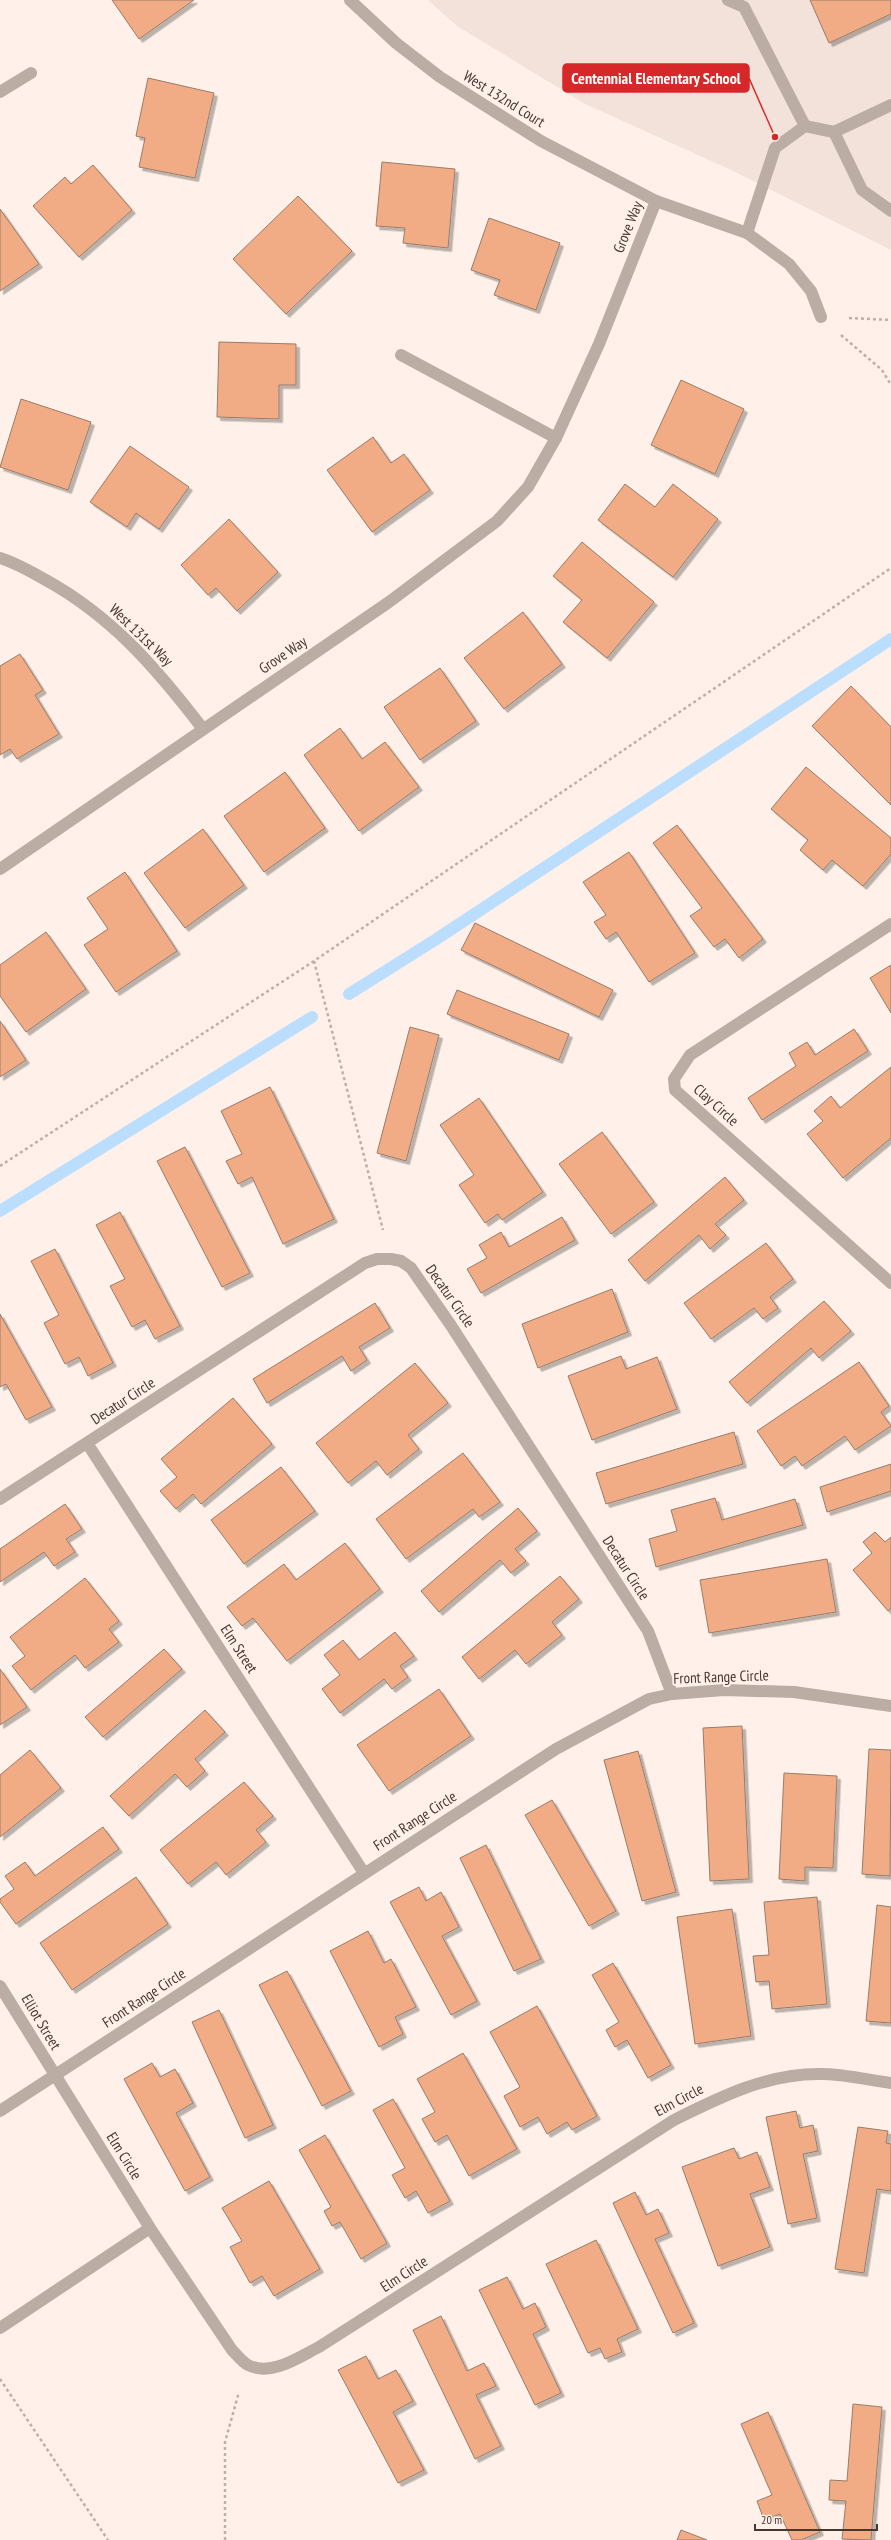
<svg xmlns="http://www.w3.org/2000/svg" width="891" height="2540" viewBox="0 0 891 2540" font-family="'PT Sans Narrow',sans-serif">
<defs>
<filter id="shadow"><feDropShadow dx="3.5" dy="3.5" stdDeviation="0" flood-color="#0004"/></filter>
</defs>
<rect width="100%" height="100%" fill="#fff1e9"/>
<!-- built -->
<path fill="#f3e2d9" d="M428,0H891V250L731,170L585,104L457,26Z"/>
<g fill="none" stroke-linecap="round" stroke-linejoin="round">
<!-- stream -->
<g stroke="#bbdefe" stroke-width="12">
<path d="M349,994L435,940L891,639"/>
<path d="M0,1211L312,1017"/>
</g>
</g>
<!-- building -->
<g fill="#f1ac85" stroke="#997b6a" filter="url(#shadow)">
<path d="M112,0H194L139,39Z"/>
<path d="M810,0H891V14L829,43Z"/>
<path d="M148,78L214,93L195,178L139,167L145,138L136,136Z"/>
<path d="M382,162L455,169L448,248L403,243L405,228L376,226Z"/>
<path d="M93,165L132,210L79,257L33,206L65,177L71,184Z"/>
<path d="M298,196L352,251L286,314L233,259Z"/>
<path d="M0,209L39,264L0,291Z"/>
<path d="M489,218L560,243L536,310L494,295L500,280L471,270Z"/>
<path d="M219,342L296,344V385H279V419L217,417Z"/>
<path d="M681,380L744,409L715,474L651,445Z"/>
<path d="M21,399L91,422L68,490L0,467Z"/>
<path d="M373,437L391,463L404,454L430,490L372,532L327,470Z"/>
<path d="M130,446L189,487L159,529L136,513L127,527L90,502Z"/>
<path d="M625,484L655,507L673,484L718,519L673,577L598,520Z"/>
<path d="M229,519L278,572L237,611L216,588L208,595L181,565Z"/>
<path d="M582,542L654,602L607,658L563,622L582,600L553,576Z"/>
<path d="M523,612L562,664L504,709L464,658Z"/>
<path d="M20,654L43,690L35,695L59,734L17,759L10,749L0,755V666Z"/>
<path d="M440,668L476,721L420,760L384,707Z"/>
<path d="M851,686L891,727V805L812,726Z"/>
<path d="M340,728L362,759L385,742L419,787L359,831L304,755Z"/>
<path d="M806,767L891,838V854L863,886L832,860L823,870L800,850L808,840L771,809Z"/>
<path d="M285,772L325,828L264,872L224,816Z"/>
<path d="M677,825L763,939L739,958L725,939L714,947L690,916L702,908L653,843Z"/>
<path d="M203,829L244,885L185,928L144,873Z"/>
<path d="M629,852L695,953L649,982L616,932L606,939L594,922L606,915L583,882Z"/>
<path d="M125,872L177,951L116,992L84,945L108,929L87,898Z"/>
<path d="M475,923L613,990L599,1017L461,950Z"/>
<path d="M46,932L86,989L26,1032L0,996V965Z"/>
<path d="M891,965V1013L870,978Z"/>
<path d="M457,990L569,1034L559,1060L447,1014Z"/>
<path d="M0,1021L26,1060L0,1077Z"/>
<path d="M410,1027L439,1035L406,1161L377,1153Z"/>
<path d="M854,1029L868,1051L762,1120L748,1098L796,1066L789,1053L807,1042L815,1055Z"/>
<path d="M891,1067V1138L843,1178L807,1134L823,1121L814,1111L831,1096L840,1108Z"/>
<path d="M270,1087L334,1219L283,1244L252,1177L238,1184L226,1161L242,1154L221,1111Z"/>
<path d="M479,1098L543,1192L502,1220L498,1214L485,1223L459,1185L474,1175L440,1125Z"/>
<path d="M602,1132L654,1202L611,1234L559,1164Z"/>
<path d="M185,1147L250,1273L222,1287L157,1161Z"/>
<path d="M725,1177L744,1200L715,1224L726,1235L710,1249L699,1235L645,1281L628,1260Z"/>
<path d="M120,1212L180,1326L155,1339L145,1320L132,1327L110,1286L125,1279L96,1225Z"/>
<path d="M562,1217L575,1240L481,1293L467,1269L487,1258L479,1245L501,1232L509,1247Z"/>
<path d="M766,1243L793,1279L770,1297L778,1308L763,1319L754,1308L711,1339L684,1303Z"/>
<path d="M55,1249L113,1363L88,1376L79,1357L65,1364L44,1323L59,1315L31,1261Z"/>
<path d="M612,1289L628,1332L538,1368L522,1324Z"/>
<path d="M824,1301L851,1331L819,1358L811,1348L747,1403L729,1382Z"/>
<path d="M375,1303L390,1328L359,1347L367,1360L351,1371L342,1356L267,1403L253,1379Z"/>
<path d="M0,1314L52,1407L26,1420L6,1384L0,1387Z"/>
<path d="M621,1356L626,1369L657,1357L677,1409L592,1440L568,1376Z"/>
<path d="M859,1362L889,1406L881,1412L891,1426L855,1450L845,1436L802,1466L795,1456L781,1466L757,1431Z"/>
<path d="M415,1363L448,1403L408,1435L419,1449L387,1475L376,1461L348,1483L316,1443Z"/>
<path d="M233,1398L272,1444L201,1504L193,1494L176,1509L160,1491L177,1477L161,1459Z"/>
<path d="M734,1432L743,1464L606,1504L596,1473Z"/>
<path d="M463,1453L500,1502L479,1517L473,1509L406,1559L376,1519Z"/>
<path d="M891,1464V1491L827,1512L820,1487Z"/>
<path d="M281,1467L315,1511L244,1564L211,1520Z"/>
<path d="M715,1498L722,1520L795,1499L803,1525L656,1567L649,1539L677,1531L671,1510Z"/>
<path d="M65,1504L82,1529L66,1539L75,1552L54,1566L44,1552L0,1582V1549Z"/>
<path d="M518,1508L537,1531L515,1549L526,1561L511,1573L500,1560L439,1612L421,1591Z"/>
<path d="M875,1532L885,1542L891,1537V1608L888,1611L853,1570L872,1553L863,1542Z"/>
<path d="M345,1543L380,1589L287,1661L253,1618L242,1626L227,1607L284,1564L296,1580Z"/>
<path d="M827,1559L836,1612L709,1633L700,1580Z"/>
<path d="M560,1576L579,1599L552,1622L562,1635L526,1664L515,1650L479,1679L462,1657Z"/>
<path d="M85,1578L119,1621L109,1629L119,1642L85,1668L75,1655L31,1690L12,1666L25,1656L10,1637Z"/>
<path d="M395,1632L414,1656L400,1666L408,1677L392,1689L384,1679L340,1713L322,1689L340,1675L324,1655L343,1640L359,1660Z"/>
<path d="M164,1649L182,1669L103,1737L85,1717Z"/>
<path d="M0,1669L27,1707L0,1725Z"/>
<path d="M439,1689L471,1736L389,1791L357,1745Z"/>
<path d="M205,1710L225,1732L195,1759L205,1771L187,1787L175,1774L129,1816L110,1796Z"/>
<path d="M742,1726L749,1879L710,1881L703,1728Z"/>
<path d="M869,1749L891,1750L890,1876L862,1874Z"/>
<path d="M30,1750L61,1788L0,1837V1775Z"/>
<path d="M638,1751L676,1892L642,1901L604,1760Z"/>
<path d="M784,1773L837,1776L833,1868L805,1867V1881L779,1879Z"/>
<path d="M244,1782L273,1816L256,1830L266,1842L226,1875L216,1862L188,1884L160,1850Z"/>
<path d="M552,1800L616,1911L589,1926L525,1815Z"/>
<path d="M103,1827L119,1849L16,1924L0,1902V1899L14,1889L5,1876L25,1862L35,1876Z"/>
<path d="M486,1845L541,1959L514,1971L460,1858Z"/>
<path d="M136,1877L168,1924L72,1990L40,1943Z"/>
<path d="M419,1887L426,1901L441,1892L459,1927L442,1936L477,2001L451,2015L390,1902Z"/>
<path d="M817,1897L827,2004L772,2009L769,1981L756,1982L753,1956L769,1955L764,1902Z"/>
<path d="M877,1905L891,1907V2023L866,2021Z"/>
<path d="M732,1909L751,2036L695,2044L677,1917Z"/>
<path d="M368,1931L384,1963L391,1959L416,2007L395,2017L403,2034L379,2047L330,1951Z"/>
<path d="M613,1963L671,2065L648,2078L627,2040L615,2047L606,2030L619,2022L592,1975Z"/>
<path d="M287,1971L351,2091L322,2106L259,1985Z"/>
<path d="M537,2006L597,2116L572,2130L567,2122L547,2134L538,2117L520,2127L504,2096L520,2087L490,2032Z"/>
<path d="M219,2010L273,2125L245,2138L192,2022Z"/>
<path d="M463,2053L517,2149L469,2176L447,2135L435,2142L422,2119L435,2112L417,2079Z"/>
<path d="M152,2063L160,2077L175,2069L193,2103L176,2113L210,2177L185,2191L124,2079Z"/>
<path d="M393,2099L450,2201L428,2213L416,2191L405,2198L392,2175L405,2168L373,2110Z"/>
<path d="M796,2111L800,2128L813,2125L818,2151L803,2154L817,2218L788,2224L766,2117Z"/>
<path d="M858,2127L888,2131L886,2143L891,2144V2191L877,2189L864,2273L835,2269Z"/>
<path d="M325,2135L387,2243L361,2259L340,2222L332,2226L324,2211L331,2207L299,2150Z"/>
<path d="M734,2148L739,2159L757,2152L770,2187L750,2194L770,2247L718,2266L682,2167Z"/>
<path d="M269,2181L320,2269L274,2296L262,2276L250,2283L230,2247L242,2241L222,2208Z"/>
<path d="M635,2192L646,2215L658,2209L669,2233L655,2239L694,2323L673,2333L613,2203Z"/>
<path d="M596,2240L638,2329L617,2339L622,2352L605,2359L600,2348L588,2353L546,2264Z"/>
<path d="M507,2277L523,2309L535,2303L546,2327L533,2334L561,2393L535,2405L479,2290Z"/>
<path d="M441,2316L467,2371L484,2363L496,2386L476,2395L501,2446L475,2459L413,2330Z"/>
<path d="M366,2356L378,2379L396,2370L413,2401L393,2412L424,2470L398,2483L338,2370Z"/>
<path d="M853,2404L882,2407L871,2540L842,2539L846,2501L829,2500L830,2480L847,2481Z"/>
<path d="M768,2412L820,2532L801,2540H792L780,2514L764,2520L757,2501L772,2495L741,2424Z"/>
<path d="M681,2530L707,2540H677Z"/>
</g>
<g fill="none" stroke-linecap="round" stroke-linejoin="round">
<!-- path -->
<g stroke="#beb0a8" stroke-width="2.5" stroke-dasharray="3 3" stroke-linecap="butt">
<path d="M849,318L891,320"/>
<path d="M841,335L882,370L891,385"/>
<path d="M314,961L383,1230"/>
<path d="M0,1166L314,961L891,568"/>
<path d="M0,2379L108,2540"/>
<path d="M225,2540V2442L239,2392"/>
</g>
<!-- minor -->
<g stroke="#bbada4" stroke-width="12">
<path d="M350,0L396,43L440,77L541,141L656,201L747,233L789,264L811,291L821,317"/>
<path d="M728,0L744,7L805,126L775,148L747,233"/>
<path d="M0,92L31,73"/>
<path d="M805,126L834,132L891,105"/>
<path d="M834,132L862,190L891,211"/>
<path d="M401,355L556,438"/>
<path d="M0,558C16,563 30,571 44,579C112,616 157,669 203,729"/>
<path d="M0,869L389,602L497,521L528,487L556,438L599,344L656,201"/>
<path d="M891,924L690,1055L674,1079L675,1090L891,1283"/>
<path d="M87,1443L364,1873"/>
<path d="M0,1499L365,1263L377,1259H391L401,1261L411,1268L450,1324L648,1631L672,1694"/>
<path d="M0,1986L150,2228L232,2350C237,2355 242,2362 248,2365C271,2377 299,2357 319,2347L674,2120C720,2097 768,2073 821,2074C844,2074 868,2080 891,2083"/>
<path d="M0,2111L556,1749L649,1699L672,1694L724,1690L794,1692L891,1706"/>
<path d="M0,2328L150,2228"/>
</g>
</g>
<g text-anchor="middle" stroke-width="4" stroke-linejoin="round" paint-order="stroke">
<!-- street labels -->
<g font-size="15" fill="#453830" stroke="#fff1e9">
<text transform="translate(504 99) rotate(32)" y="5">West 132nd Court</text>
<text transform="translate(628 227) rotate(-68)" y="5">Grove Way</text>
<text transform="translate(141 635) rotate(44)" y="5">West 131st Way</text>
<text transform="translate(283 655) rotate(-34)" y="5">Grove Way</text>
<text transform="translate(716 1105) rotate(42)" y="5">Clay Circle</text>
<text transform="translate(450 1296) rotate(55)" y="5">Decatur Circle</text>
<text transform="translate(123 1401) rotate(-33)" y="5">Decatur Circle</text>
<text transform="translate(626 1568) rotate(57)" y="5">Decatur Circle</text>
<text transform="translate(239 1649) rotate(57)" y="5">Elm Street</text>
<text transform="translate(721 1677) rotate(-2)" y="5">Front Range Circle</text>
<text transform="translate(415 1821) rotate(-33)" y="5">Front Range Circle</text>
<text transform="translate(144 1998) rotate(-33)" y="5">Front Range Circle</text>
<text transform="translate(41 2022) rotate(59)" y="5">Elliot Street</text>
<text transform="translate(679 2100) rotate(-28)" y="5">Elm Circle</text>
<text transform="translate(124 2156) rotate(58)" y="5">Elm Circle</text>
<text transform="translate(404 2274) rotate(-33)" y="5">Elm Circle</text>
</g>
</g>
<!-- callouts -->
<path fill="none" stroke="#d62828" stroke-width="1.5" d="M775 137L749 78"/>
<circle fill="#d62828" stroke="#fff1e9" stroke-width="1.5" cx="775" cy="137" r="4"/>
<rect fill="#d62828" stroke="#d62828" stroke-width="1.5" x="563" y="64" width="186" height="28" rx="4"/>
<g font-size="16" text-anchor="middle" font-weight="bold" fill="#fff">
<text x="656" y="84">Centennial Elementary School</text>
</g>
<!-- scale -->
<path d="M755 2524v6h122v-6" fill="none" stroke="#453830" stroke-width="2"/>
<text x="761" y="2524" font-size="12" fill="#453830" stroke="#fff1e9" stroke-width="3" paint-order="stroke">20 m</text>
</svg>
